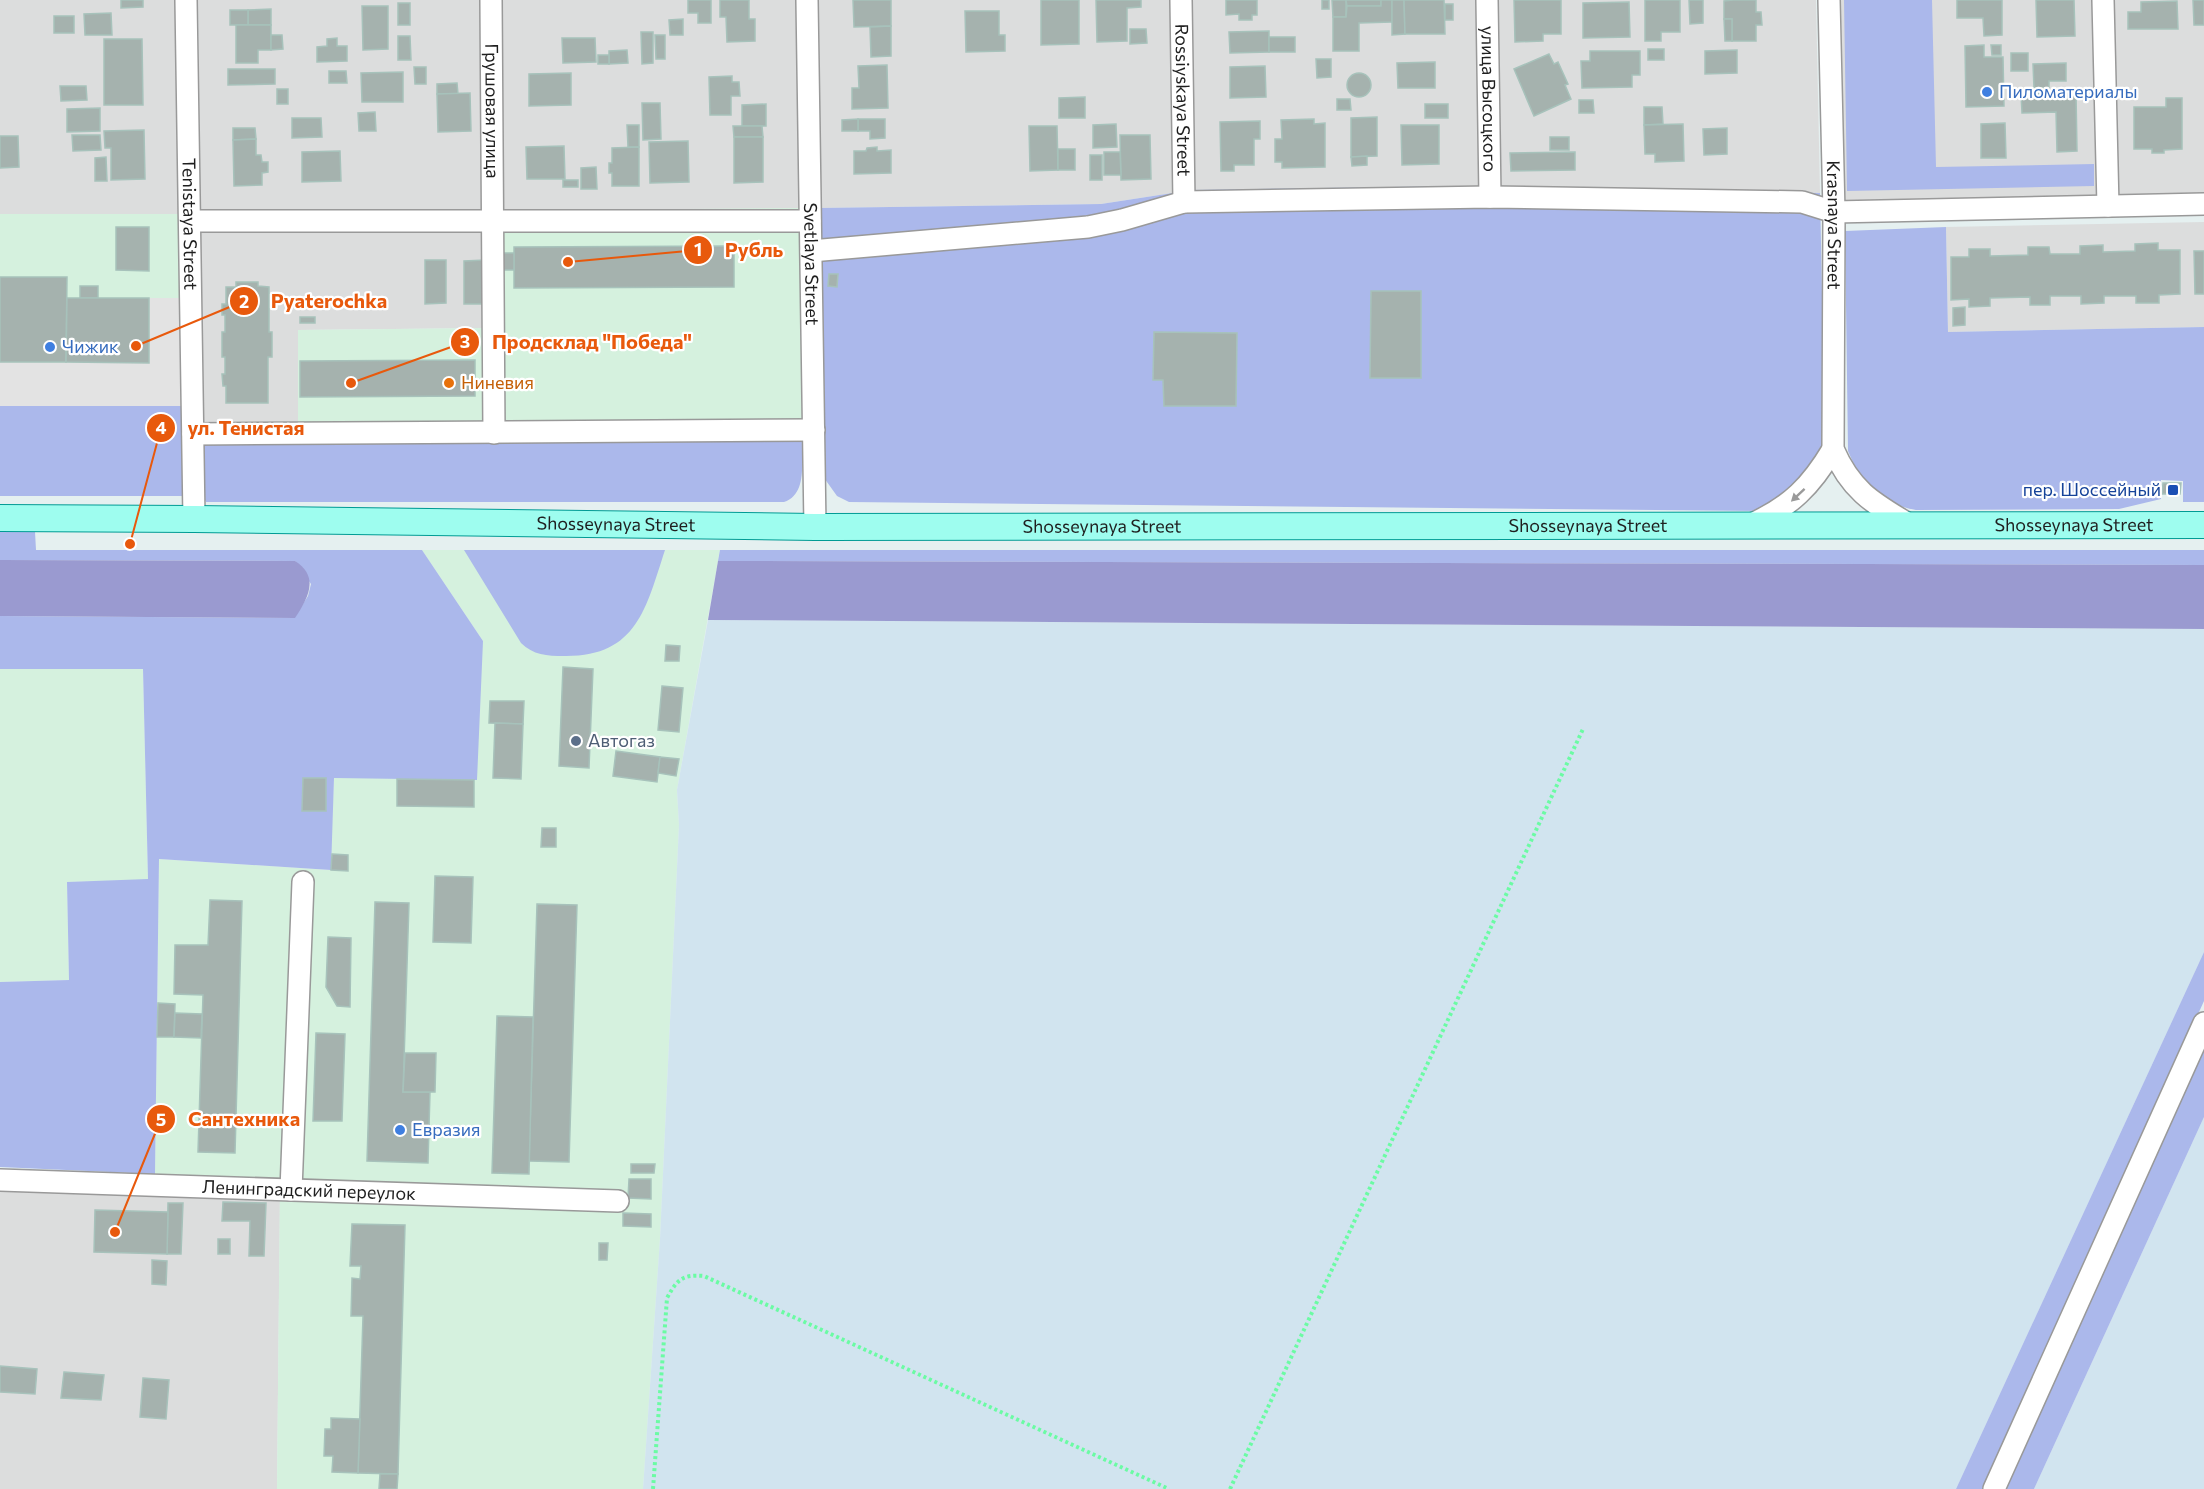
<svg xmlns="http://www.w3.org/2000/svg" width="2204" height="1489" viewBox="0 0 2204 1489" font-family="Commissioner,sans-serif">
<rect width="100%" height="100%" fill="#e5f0f0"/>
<!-- residential -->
<g fill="#dcdddd">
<path d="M0,0H176L181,214H0Z"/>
<path d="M198,0H1816L1820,193L1462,186L1192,190L1101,204L818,208L488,328L298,330V444H202Z"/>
<path d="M1837,0H2204V194L1840,201Z"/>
<path d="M2204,222V327L1948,332L1946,227Z"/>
<path d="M0,1188L280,1200L277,1489H0Z"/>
</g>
<!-- commercial -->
<g fill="#d5f1de">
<path d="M801,208L802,440L298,444V330L488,328L487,211Z"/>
<path d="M0,214H181L183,406H0Z"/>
<path d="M422,550H720L677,790L679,825L660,1239L643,1489H277L280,1180L155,1174L159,859L330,870L334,778L483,641Z"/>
<path d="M0,669H143L148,880L67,882L69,980L0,982Z"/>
</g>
<!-- farmland -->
<g fill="#d1e4ef">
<path d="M708,620L2204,629V952L1956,1489H643L660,1239L679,825L677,790Z"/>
<path d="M2204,1117V1489H2034Z"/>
</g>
<!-- grass -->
<g fill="#abb8eb">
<path d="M1844,0H1932L1936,167L2094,164V186L1847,191Z"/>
<path d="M1462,186L1820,193L1825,444L1797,484L1761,511L849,502L837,496L822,475L818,208L1101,204L1192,190Z"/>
<path d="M1946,227L1948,332L2204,327V502H2183V481L2161,480V499L2119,509L1916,510C1881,504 1861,483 1848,451L1845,231Z"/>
<path d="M0,406H183L185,496H0Z"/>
<path d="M802,440C801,460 808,494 784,502H206L203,497L202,444Z"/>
<path d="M0,532H35L36,550H422L483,641L477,780L334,778L331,870L159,859L155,1174L0,1167V982L69,980L67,882L148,879L143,669H0V616L294,618L308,596L311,584L295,561L0,560Z"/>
<path d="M464,550H665C646,608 637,657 564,656C547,656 533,655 521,643Z"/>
<path d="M720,550H2204V565L718,561Z"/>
<path d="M2204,952V1001L1982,1489H1956Z"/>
<path d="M2204,1041V1117L2034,1489H2002Z"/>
</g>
<!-- forest -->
<g fill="#9a9ad0">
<path d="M0,560L295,561C320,577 308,598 295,618L0,616Z"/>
<path d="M718,561L2204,565V629L708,620Z"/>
</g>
<!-- parking -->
<path fill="#e3e3e3" d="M149,298H182L183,406H0V362L148,363Z"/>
<!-- building -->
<g fill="#a5b2ae" stroke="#a7c2bb" stroke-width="1.5">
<path d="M121,0H143V7L121,8Z"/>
<path d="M688,0H711V23H698V13H688Z"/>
<path d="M720,0H749V19H755V41L727,42L726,17H720Z"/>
<path d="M853,0H891V26L854,27Z"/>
<path d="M1041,0H1079V44L1041,45Z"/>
<path d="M1096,0H1141V7L1127,8V41L1097,42Z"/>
<path d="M1226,0H1257V15H1252V20H1239V14L1226,15Z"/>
<rect x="1322" y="0" width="7" height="9"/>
<path d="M1332,0H1346V17H1333Z"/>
<path d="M1346,0H1381V6H1347Z"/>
<path d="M1381,0H1392V22L1359,23V51H1333V17H1346L1347,6H1381Z"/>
<path d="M1392,0H1404L1405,34L1392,35Z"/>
<path d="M1404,0H1444L1445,34H1405Z"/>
<path d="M1514,0H1561V34H1543V41L1515,42Z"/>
<path d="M1645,0H1680V32H1661V41H1645Z"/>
<path d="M1689,0H1703V23L1690,24Z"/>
<path d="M1733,0H1756V12H1761L1762,25H1756V41H1732V19H1724V1Z"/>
<path d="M1957,0H2002V35L1984,36L1983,18H1957Z"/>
<path d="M2036,0H2074L2075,36L2037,37Z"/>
<path d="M2193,0H2204V25H2194Z"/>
<path d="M2177,1L2178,29H2128V12H2141V2Z"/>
<path d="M1629,2L1630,37L1583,38V3Z"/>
<rect x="398" y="3" width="12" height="22"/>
<rect x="1445" y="4" width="8" height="16"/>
<path d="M362,6H388V49L363,50Z"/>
<path d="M271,9V25H248V10Z"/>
<rect x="230" y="10" width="18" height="15"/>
<path d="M965,11H999V35H1005V51L966,52Z"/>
<path d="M111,13L112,35H85L84,14Z"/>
<rect x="54" y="16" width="20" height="17"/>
<path d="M683,19V35H670L669,20Z"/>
<path d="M1724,19H1732V41H1725Z"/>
<path d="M236,25H271V50H258V63H236Z"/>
<path d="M891,26V56L871,57L870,27Z"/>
<path d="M1130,29H1146L1147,43L1130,44Z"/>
<path d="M1269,31V52L1230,53L1229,32Z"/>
<path d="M641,32H653V63L642,64Z"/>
<path d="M271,35H282L283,49L271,50Z"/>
<path d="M655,35H665V59H656Z"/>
<path d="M398,36H410L411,60H398Z"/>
<rect x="1269" y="37" width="26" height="15"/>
<path d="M337,38V46H347V61L317,62V47L327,46V39Z"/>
<path d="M562,38H595L596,62L563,63Z"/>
<path d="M104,39H142L143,105H104Z"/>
<path d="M1984,45V57H2003L2004,106L1966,107L1965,46Z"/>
<path d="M1991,45H2001V55H1992Z"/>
<rect x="1648" y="49" width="16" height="11"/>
<path d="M627,50L628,63L609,64V51Z"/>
<path d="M1737,50V73L1705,74V51Z"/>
<path d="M1590,51H1640V75H1632V87L1582,88L1581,61H1590Z"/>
<rect x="2011" y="53" width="17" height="18"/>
<path d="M1549,54L1554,64L1558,62L1568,84L1565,85L1571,99L1534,116L1514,69Z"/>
<rect x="598" y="55" width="11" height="9"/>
<path d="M1316,59H1331V77L1317,78Z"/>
<path d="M1435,62V88H1398L1397,63Z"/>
<path d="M2066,63V81H2049V88H2034L2033,64Z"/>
<path d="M887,65L888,108L852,109V88H859L858,66Z"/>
<path d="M1265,66L1266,97L1230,98V67Z"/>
<path d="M414,67H426V84H415Z"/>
<path d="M228,69H275V84L228,85Z"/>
<path d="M329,71H346L347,83H329Z"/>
<path d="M403,72V102H362L361,73Z"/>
<path d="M571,73V105L529,106V74Z"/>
<circle cx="1359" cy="85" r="12"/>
<path d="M732,76V82H739L740,96H731V115H710L709,77Z"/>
<path d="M457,83L458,94H437V84Z"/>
<path d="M60,86H86L87,100L61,101Z"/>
<rect x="277" y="89" width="11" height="15"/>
<path d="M470,93L471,131L438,132L437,94Z"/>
<path d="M2076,93L2077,151L2057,152L2056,112L2022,113L2021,94Z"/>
<path d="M1085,97V118H1059V98Z"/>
<path d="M2166,98H2182V149L2164,150V153H2152V149H2134V107H2166Z"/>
<path d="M1337,99H1350L1351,110H1337Z"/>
<path d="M1579,100H1593L1594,113H1579Z"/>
<path d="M642,103H660L661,139L643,140Z"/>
<path d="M766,104V126H742V105Z"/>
<rect x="1425" y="104" width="23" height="14"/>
<path d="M1644,107H1662L1663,124L1644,125Z"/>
<path d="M100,108V131L67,132V109Z"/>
<path d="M375,112L376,131H359L358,113Z"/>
<path d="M1377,117V156L1351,157V118Z"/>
<path d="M292,118H321L322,137L292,138Z"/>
<path d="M858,119H885V138L870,139V131H858Z"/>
<path d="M858,119V131H842V120Z"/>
<path d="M1314,119V124L1325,123V167L1282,168V162H1275V139H1282L1281,120Z"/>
<path d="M1260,121V139H1254V165H1234V171H1221L1220,122Z"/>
<path d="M2005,123L2006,158H1981V124Z"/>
<path d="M1116,124L1117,147L1093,148V125Z"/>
<path d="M1683,124L1684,161L1655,162V154H1645L1644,125Z"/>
<path d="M627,125H639V147H628Z"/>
<path d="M1401,125H1439V164L1402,165Z"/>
<path d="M733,126H762L763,137H734Z"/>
<path d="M1029,126H1057L1058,170L1030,171Z"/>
<path d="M233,128H255L256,139L233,140Z"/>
<path d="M1727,128V154L1704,155L1703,129Z"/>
<path d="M144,130L145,179L111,180V148H105L104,131Z"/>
<path d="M72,135H100L101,150L73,151Z"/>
<path d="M1120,135H1150L1151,179L1121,180Z"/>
<path d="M0,136H18L19,167L0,168Z"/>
<path d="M734,137H763V182L734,183Z"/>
<rect x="1550" y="137" width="19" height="13"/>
<path d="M256,139V155H261L262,162H268V172L262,173V185L234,186L233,140Z"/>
<path d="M688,141L689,182L650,183L649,142Z"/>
<path d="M564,146L565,179H527L526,147Z"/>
<path d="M639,147V186H612V173H609V163H612V148Z"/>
<path d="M877,147V151L891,150V173L854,174V151H866L867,148Z"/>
<rect x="1058" y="149" width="17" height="21"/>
<path d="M340,151L341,181L302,182V152Z"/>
<path d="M1104,152H1120L1121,175H1104Z"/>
<path d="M1575,152V170L1511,171L1510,153Z"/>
<rect x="1090" y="155" width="12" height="25"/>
<path d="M1367,156V165L1352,166L1351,157Z"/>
<path d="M106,157L107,181H95V158Z"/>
<path d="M596,167L597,189H581V168Z"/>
<rect x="563" y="180" width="15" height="7"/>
<path d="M116,227H149V271L116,270Z"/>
<path d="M2158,243V250H2180V294L2159,295V303H2136V296H2104V303L2081,304V296H2050V305H2030V297L1990,298V306L1969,307V299L1951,300V257H1969V249H1990V256L2028,255V247H2049L2050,254H2080V246L2103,245V252L2135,251V244Z"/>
<path d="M734,246V287L514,288V247Z"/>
<path d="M2194,251H2204V294H2195Z"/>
<rect x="503" y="253" width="11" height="17"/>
<path d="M425,260H446V303L425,304Z"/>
<path d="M485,260V304H464V261Z"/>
<path d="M829,274H838L837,287L828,286Z"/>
<path d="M0,277H67L66,362H0Z"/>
<path d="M236,282H258V286L269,287V332H272V357H268V403H226V386H223L222,374H225V357H222V332H225V315H222V304H226V287H236Z"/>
<rect x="80" y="286" width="18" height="12"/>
<path d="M1371,291H1421V378H1370Z"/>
<path d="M67,298H149V363L66,362Z"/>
<path d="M1965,307V325L1953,326V308Z"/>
<rect x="300" y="317" width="15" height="6"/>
<path d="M1154,332L1237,333L1236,406H1164L1163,380H1153Z"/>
<path d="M475,360V396L300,397V361Z"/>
<path d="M2163,483H2181L2180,494H2162Z"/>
<path d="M666,645L680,646L679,661H665Z"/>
<path d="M563,667L593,669L589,768L559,766Z"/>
<path d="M662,686L683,688L679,732L658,730Z"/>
<path d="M490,701H524L523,724L489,723Z"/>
<path d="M495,723L523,724L521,779L493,778Z"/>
<path d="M616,751L660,757L657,782L613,776Z"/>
<path d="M660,757L679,759L676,776L658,773Z"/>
<path d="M303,778H326V811H302Z"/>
<path d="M397,779L474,780V807L397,806Z"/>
<path d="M542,828H556V847H541Z"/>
<path d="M332,854L348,855V871L331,870Z"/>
<path d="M435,876L473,877L471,943L433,942Z"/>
<path d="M210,900L242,901L235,1153L198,1152L203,995L174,994L175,945H208Z"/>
<path d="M375,902L409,903L403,1092H430L428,1163L367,1161Z"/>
<path d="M537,904L577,905L569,1162L529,1161Z"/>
<path d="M328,937L351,938L350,1007L337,1006L326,987Z"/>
<path d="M158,1003L175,1004L174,1037H157Z"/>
<path d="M175,1013L202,1014L201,1038L174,1037Z"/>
<path d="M497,1016L533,1017L529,1174L492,1173Z"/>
<path d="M316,1033L345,1034L342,1121H313Z"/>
<path d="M405,1053H436L435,1092H403Z"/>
<path d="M631,1164H655L654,1173H631Z"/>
<path d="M629,1179H651V1199L628,1198Z"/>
<path d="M223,1202L266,1203L264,1256H249L250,1221H222Z"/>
<path d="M168,1203H183L181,1254H167Z"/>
<path d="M95,1210L168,1212L167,1254L94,1252Z"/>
<path d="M623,1213L651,1214V1227L623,1226Z"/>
<path d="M352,1224L405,1225L398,1474L358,1473L363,1316H351L352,1278L360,1279L361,1266H350Z"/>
<rect x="218" y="1239" width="12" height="15"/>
<path d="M599,1243H608L607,1260H599Z"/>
<path d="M152,1260L167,1261L166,1285L152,1284Z"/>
<path d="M0,1366L37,1369L35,1394L0,1392Z"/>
<path d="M64,1372L104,1375L101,1400L61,1398Z"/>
<path d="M143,1378L169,1380L166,1419L140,1417Z"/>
<path d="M331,1418L360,1419L358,1473L332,1472L333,1456H324L325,1429H331Z"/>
<path d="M380,1474H398L397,1489H379Z"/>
</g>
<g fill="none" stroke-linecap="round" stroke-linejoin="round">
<defs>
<g id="minor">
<path id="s1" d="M186,0L194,519"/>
<path id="s2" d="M491,0L494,433"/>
<path id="s3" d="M807,0L815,527"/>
<path id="s4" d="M1181,0L1184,202"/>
<path id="s5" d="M1487,0L1490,197"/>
<path id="s6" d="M1829,0L1834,212L1833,449C1851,491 1873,503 1910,525"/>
<path d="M2103,0L2108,206"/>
<path d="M190,221H810"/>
<path d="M811,251L1088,227L1122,220L1184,202L1490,197L1802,202L1834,212L2204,204"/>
<path d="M193,434L814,430"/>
<path d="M1752,524C1791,506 1811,486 1833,449"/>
<path id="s7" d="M0,1180L618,1201"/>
<path d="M291,1190L303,882"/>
<path d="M1994,1489L2204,1023"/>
</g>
<g id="major">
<path id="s8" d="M0,518L194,519L815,527L2204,525"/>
</g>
</defs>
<!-- minor casing -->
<use href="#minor" stroke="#999" stroke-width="24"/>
<!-- major casing -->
<use href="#major" stroke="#009b94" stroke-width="28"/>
<!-- path -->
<g stroke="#6bfba4" stroke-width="4" stroke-dasharray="3 3" stroke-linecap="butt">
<path d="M653,1489L667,1298C677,1280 682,1274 704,1276L1169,1489"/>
<path d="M1230,1489L1583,729"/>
</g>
<!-- minor -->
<use href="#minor" stroke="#fff" stroke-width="21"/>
<!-- major -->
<use href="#major" stroke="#9efdef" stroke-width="26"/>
</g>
<!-- one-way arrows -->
<defs><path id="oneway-solid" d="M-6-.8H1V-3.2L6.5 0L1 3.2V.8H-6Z" transform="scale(1.5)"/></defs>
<use fill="#9a9a9a" href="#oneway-solid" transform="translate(1798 495) rotate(137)"/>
<!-- markers -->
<g fill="#3f7fe0" stroke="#fff" stroke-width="2">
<circle cx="1987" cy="92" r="6"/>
<circle cx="50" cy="347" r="6"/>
<circle cx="400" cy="1130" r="6"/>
</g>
<circle fill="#e8710a" stroke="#fff" stroke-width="2" cx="449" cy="383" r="6"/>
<rect fill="#1a4fb4" stroke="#fff" stroke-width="2" x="2167" y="484" width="12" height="12" rx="3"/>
<circle fill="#5c6f8a" stroke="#fff" stroke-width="2" cx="576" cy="741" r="6"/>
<g text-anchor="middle" stroke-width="4.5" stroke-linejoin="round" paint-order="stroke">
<!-- shop labels -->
<g font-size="18" fill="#366cbe" stroke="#fff" text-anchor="start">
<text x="1999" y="98">Пиломатериалы</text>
<text x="62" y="353">Чижик</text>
<text x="412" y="1136">Евразия</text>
</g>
<!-- street labels -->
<g font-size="18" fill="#1f1f1f" stroke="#fff">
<text dy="6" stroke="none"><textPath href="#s5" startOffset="99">улица Высоцкого</textPath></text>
<text dy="6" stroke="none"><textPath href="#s4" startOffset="100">Rossiyskaya Street</textPath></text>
<text dy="6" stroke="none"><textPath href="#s2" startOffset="111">Грушовая улица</textPath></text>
<text dy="6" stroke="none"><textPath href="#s1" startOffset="224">Tenistaya Street</textPath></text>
<text dy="6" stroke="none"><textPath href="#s6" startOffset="225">Krasnaya Street</textPath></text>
<text dy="6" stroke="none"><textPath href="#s3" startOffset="264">Svetlaya Street</textPath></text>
<text dy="6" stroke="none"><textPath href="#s8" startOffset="616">Shosseynaya Street</textPath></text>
<text dy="6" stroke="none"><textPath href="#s8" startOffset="2074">Shosseynaya Street</textPath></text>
<text dy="6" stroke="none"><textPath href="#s8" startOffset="1102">Shosseynaya Street</textPath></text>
<text dy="6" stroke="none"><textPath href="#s8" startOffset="1588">Shosseynaya Street</textPath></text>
<text dy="6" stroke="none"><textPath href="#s7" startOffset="309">Ленинградский переулок</textPath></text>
</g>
<!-- food labels -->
<g font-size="18" fill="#c56008" stroke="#fff" text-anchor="start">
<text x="461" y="389">Ниневия</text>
</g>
<!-- transit labels -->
<g font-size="18" fill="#164399" stroke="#fff" text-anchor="end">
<text x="2161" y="496">пер. Шоссейный</text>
</g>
<!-- service labels -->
<g font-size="18" fill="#4e5e75" stroke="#fff" text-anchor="start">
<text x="588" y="747">Автогаз</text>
</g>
</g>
<!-- callouts -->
<path fill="none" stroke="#e8590c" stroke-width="2" d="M568 262L698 250M136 346L244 301M351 383L465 342M130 544L161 428M115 1232L161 1119"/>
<g fill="#e8590c" stroke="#fff" stroke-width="2">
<circle cx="568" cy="262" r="6"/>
<circle cx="136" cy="346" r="6"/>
<circle cx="351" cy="383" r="6"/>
<circle cx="130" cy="544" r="6"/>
<circle cx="115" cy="1232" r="6"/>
<circle cx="698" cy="250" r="15"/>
<circle cx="244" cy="301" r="15"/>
<circle cx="465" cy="342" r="15"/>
<circle cx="161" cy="428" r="15"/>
<circle cx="161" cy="1119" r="15"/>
</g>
<g font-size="18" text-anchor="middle" font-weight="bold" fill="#fff">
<text x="698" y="256">1</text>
<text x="244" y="308">2</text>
<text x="465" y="348">3</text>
<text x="161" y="434">4</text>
<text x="161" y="1126">5</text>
</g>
<g font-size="20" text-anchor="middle" font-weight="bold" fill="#e8590c" stroke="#fff" stroke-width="4.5" stroke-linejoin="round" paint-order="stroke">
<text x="754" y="257">Рубль</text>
<text x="329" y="308">Pyaterochka</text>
<text x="592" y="349">Продсклад "Победа"</text>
<text x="246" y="435">ул. Тенистая</text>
<text x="244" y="1126">Сантехника</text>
</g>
</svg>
